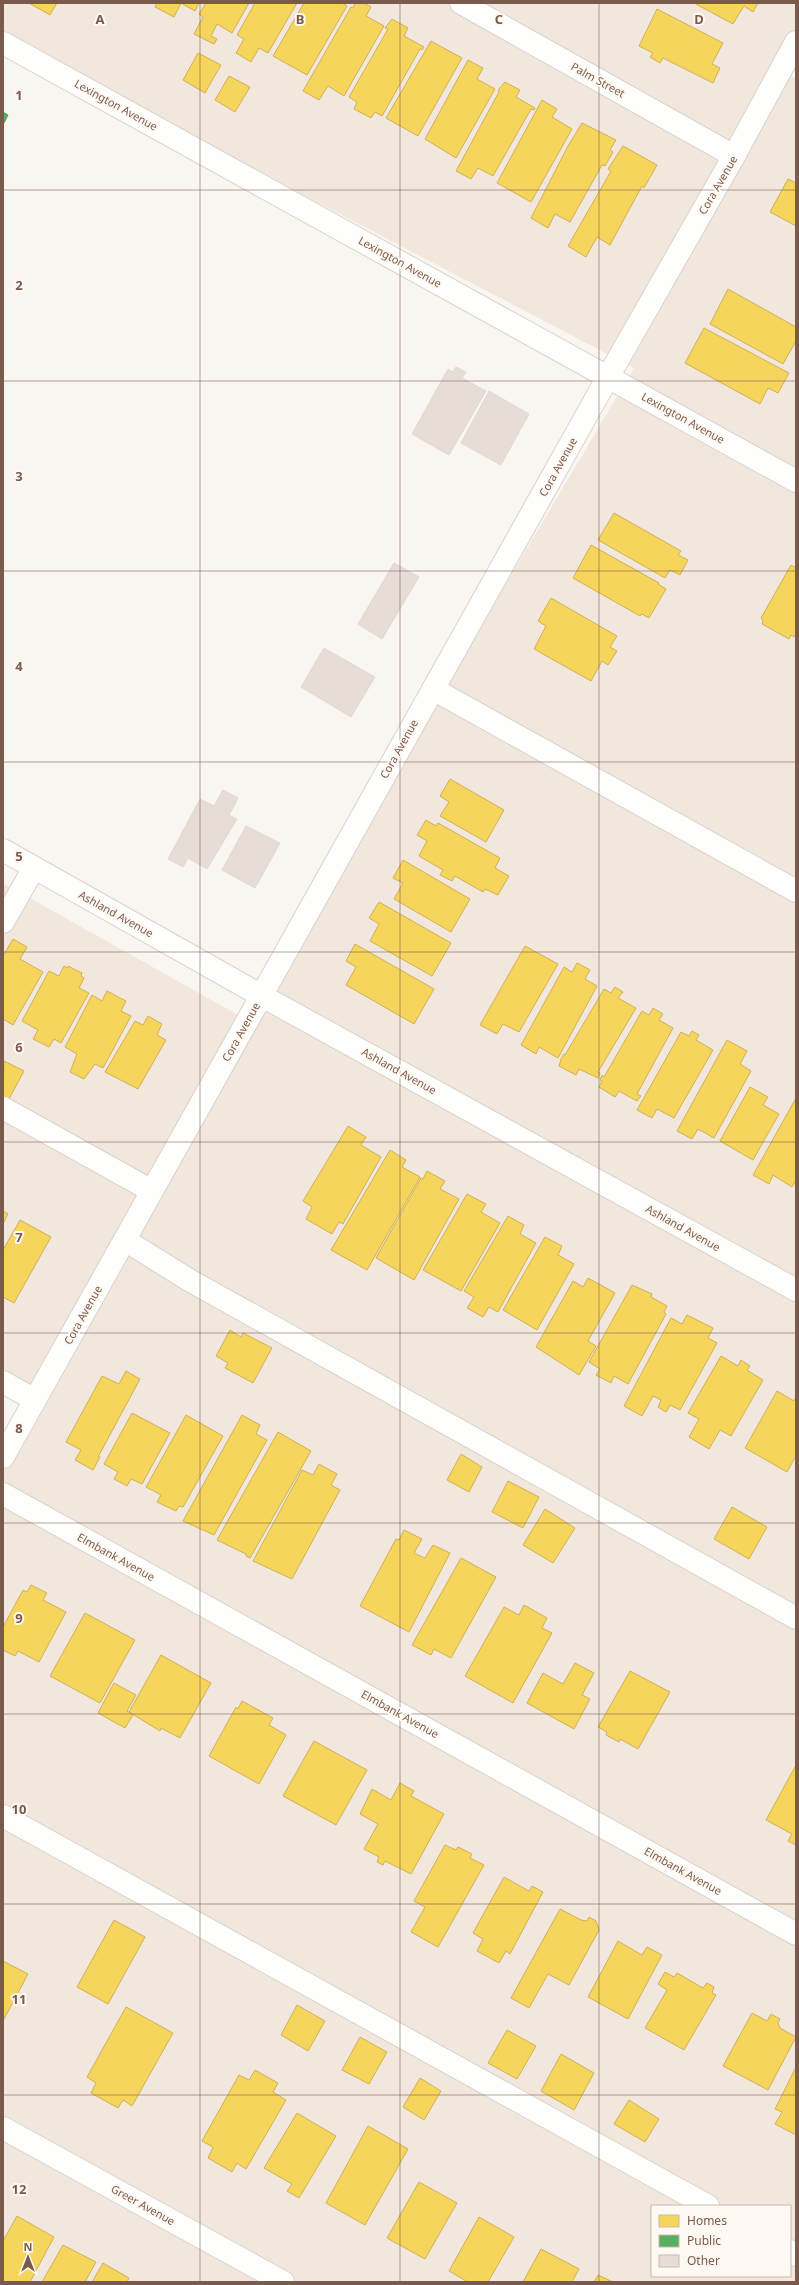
<svg xmlns="http://www.w3.org/2000/svg" width="799" height="2285" viewBox="0 0 799 2285" font-family="'Noto Sans',sans-serif">
<rect width="100%" height="100%" fill="#f9f5f0"/>
<!-- residential -->
<path fill="#f2e7dd" fill-rule="evenodd" d="M3,3H796V42L781,70L796,79V2282H3V1457L35,1400L3,1381V883L247,1020L634,368L3,38ZM652,2206H790V2276H652Z"/>
<!-- homes -->
<g fill="#f6d55c" stroke="#d1b057">
<path d="M29,3H57L50,15Z"/>
<path d="M157,3H199L195,11L181,3L174,17L155,7Z"/>
<path d="M206,3H249L232,33L217,24L211,36L217,39L214,44L194,34L203,17L199,14Z"/>
<path d="M255,3H297L268,53L259,48L251,62L236,53L244,39L237,35Z"/>
<path d="M304,3H342L347,6L307,75L273,56Z"/>
<path d="M355,3H364L371,7L366,16L384,26L344,96L328,86L319,100L303,91L351,7L353,8Z"/>
<path d="M694,3H758L753,12L744,6L733,24Z"/>
<path d="M657,9L723,43L712,64L720,68L713,83L663,58L660,63L650,57L653,53L639,46Z"/>
<path d="M392,19L408,28L404,36L424,47L422,50L420,49L382,116L375,112L371,118L354,109L357,102L349,97L388,29L385,28Z"/>
<path d="M431,41L462,58L418,136L386,118Z"/>
<path d="M198,53L221,65L205,93L183,80Z"/>
<path d="M468,60L483,68L477,79L495,89L456,158L425,139Z"/>
<path d="M229,76L250,87L235,112L215,100Z"/>
<path d="M505,82L520,90L516,97L535,108L534,110L531,109L493,176L478,168L471,179L456,171L499,92L498,90Z"/>
<path d="M542,100L557,109L552,117L572,129L531,202L497,183Z"/>
<path d="M582,123L616,140L610,150L613,152L605,166L602,165L570,222L555,214L548,228L531,218L568,146Z"/>
<path d="M623,146L657,165L644,188L642,186L610,245L597,237L586,257L568,246L611,171L608,169Z"/>
<path d="M788,179L796,183V226L770,212Z"/>
<path d="M728,289L796,327V341L783,364L710,324Z"/>
<path d="M704,328L789,373L778,393L768,388L760,404L685,363Z"/>
<path d="M614,513L681,551L678,555L688,560L680,575L670,570L665,578L598,540Z"/>
<path d="M591,545L659,583L658,584L666,589L649,618L642,614L640,616L573,578Z"/>
<path d="M791,565L796,568V633L794,637L791,635L789,639L762,624L763,620L761,618Z"/>
<path d="M551,598L617,636L610,647L617,651L608,665L602,661L591,681L534,649L546,626L538,621Z"/>
<path d="M450,779L504,810L486,842L440,816L449,802L440,796Z"/>
<path d="M426,820L436,826L438,823L500,858L495,868L509,876L498,895L485,889L483,892L455,876L452,881L440,875L443,870L419,856L427,841L417,835Z"/>
<path d="M403,860L470,899L451,932L394,899L403,883L393,878Z"/>
<path d="M379,902L451,943L432,976L370,941L379,924L369,918Z"/>
<path d="M13,939L27,947L20,959L43,972L13,1025L3,1019V956Z"/>
<path d="M355,944L434,989L414,1024L346,985L356,967L346,961Z"/>
<path d="M525,946L558,964L519,1032L503,1024L497,1034L480,1025Z"/>
<path d="M577,963L590,970L585,979L597,986L558,1058L539,1047L536,1054L521,1045L564,967L572,972Z"/>
<path d="M64,966L67,968L68,966L82,973L81,976L84,978L79,988L89,993L61,1043L54,1039L49,1047L33,1039L38,1030L22,1021L49,971L59,976Z"/>
<path d="M615,987L623,992L618,998L636,1008L598,1072L600,1073L598,1078L579,1069L576,1075L559,1066L561,1059L564,1054L565,1055L604,989L611,993Z"/>
<path d="M107,991L126,1001L121,1011L131,1016L103,1068L95,1064L84,1079L70,1072L77,1054L65,1047L92,995L102,1001Z"/>
<path d="M653,1008L663,1014L659,1020L673,1028L637,1094L641,1096L637,1101L619,1091L615,1097L599,1087L602,1081L600,1080L602,1075L604,1077L642,1011L649,1015Z"/>
<path d="M148,1016L162,1024L157,1035L166,1040L138,1089L105,1072L135,1021L143,1025Z"/>
<path d="M692,1031L699,1035L696,1040L713,1050L674,1118L657,1109L652,1118L637,1110L681,1032L689,1036Z"/>
<path d="M727,1040L747,1051L740,1064L751,1071L714,1138L698,1129L692,1139L677,1131Z"/>
<path d="M4,1061L24,1071L9,1099L3,1096Z"/>
<path d="M750,1087L768,1097L763,1105L779,1114L753,1160L720,1141Z"/>
<path d="M796,1098V1180L792,1187L773,1175L769,1184L753,1175Z"/>
<path d="M348,1126L366,1137L361,1145L381,1157L343,1224L339,1222L332,1234L306,1219L312,1207L303,1201Z"/>
<path d="M390,1150L406,1160L402,1167L420,1177L367,1270L331,1250Z"/>
<path d="M427,1171L445,1181L440,1189L459,1199L414,1280L376,1258L421,1178L423,1179Z"/>
<path d="M467,1194L486,1204L481,1212L500,1223L461,1291L423,1270Z"/>
<path d="M3,1211L8,1214L3,1224Z"/>
<path d="M508,1216L524,1225L520,1234L536,1243L498,1312L489,1307L483,1317L467,1308L474,1297L464,1291Z"/>
<path d="M20,1220L51,1237L14,1303L3,1297V1250Z"/>
<path d="M545,1237L562,1246L558,1255L574,1264L537,1330L503,1310Z"/>
<path d="M588,1278L615,1293L588,1341L596,1346L579,1375L536,1347L573,1281L583,1287Z"/>
<path d="M632,1285L652,1294L651,1297L667,1306L664,1312L666,1314L628,1384L614,1376L611,1383L596,1375L600,1369L589,1362Z"/>
<path d="M687,1315L713,1328L708,1338L717,1343L680,1410L670,1405L666,1412L658,1407L661,1400L653,1396L642,1416L624,1406L671,1318L682,1324Z"/>
<path d="M230,1330L241,1337L243,1333L272,1348L253,1383L225,1368L228,1363L216,1356Z"/>
<path d="M721,1356L738,1366L741,1360L750,1366L747,1370L763,1380L731,1436L720,1430L709,1449L689,1437L699,1419L688,1413Z"/>
<path d="M126,1371L140,1379L98,1457H100L93,1470L75,1460L81,1450L66,1442L102,1376L119,1384Z"/>
<path d="M777,1391L794,1401L796,1397V1456L787,1472L745,1448Z"/>
<path d="M132,1413L170,1433L142,1484L131,1479L127,1486L114,1479L118,1472L104,1464Z"/>
<path d="M186,1415L223,1436L183,1507L179,1506L176,1511L157,1502L161,1495L146,1487Z"/>
<path d="M242,1415L260,1425L256,1434L267,1440L214,1535L183,1521Z"/>
<path d="M278,1432L311,1451L250,1558L246,1556V1554L217,1540Z"/>
<path d="M461,1454L482,1467L469,1492L447,1480Z"/>
<path d="M319,1464L337,1474L331,1485L340,1490L292,1579L253,1561L302,1470L313,1475Z"/>
<path d="M508,1481L539,1497L523,1528L492,1512Z"/>
<path d="M732,1507L767,1527L749,1559L714,1539Z"/>
<path d="M545,1509L575,1528L553,1563L523,1545Z"/>
<path d="M404,1530L422,1539L414,1553L425,1558L433,1545L450,1553L409,1632L360,1606L396,1539L399,1540Z"/>
<path d="M461,1558L496,1577L451,1658L434,1649L431,1655L412,1645Z"/>
<path d="M31,1585L47,1593L43,1600L66,1612L39,1662L18,1651L15,1656L3,1650V1627L23,1590L27,1592Z"/>
<path d="M524,1605L547,1618L542,1628L552,1633L513,1703L465,1676L504,1607L519,1615Z"/>
<path d="M85,1613L135,1640L100,1703L50,1676Z"/>
<path d="M161,1655L211,1683L180,1738L161,1728L160,1731L129,1712Z"/>
<path d="M575,1663L594,1673L582,1695L590,1699L574,1729L527,1703L543,1673L563,1684Z"/>
<path d="M630,1671L670,1692L638,1749L620,1739L619,1742L606,1735L607,1732L598,1727Z"/>
<path d="M114,1683L136,1695L127,1711L133,1715L125,1728L98,1713Z"/>
<path d="M242,1701L273,1718L269,1725L286,1735L259,1784L209,1756L236,1707L238,1709Z"/>
<path d="M314,1741L367,1770L336,1825L283,1796Z"/>
<path d="M796,1765V1845L788,1841L792,1834L766,1820Z"/>
<path d="M400,1783L414,1791L411,1796L444,1814L411,1874L385,1861L383,1865L377,1862L379,1857L364,1849L378,1824L360,1814L372,1789L391,1800Z"/>
<path d="M445,1845L456,1850L458,1847L472,1854L470,1858L484,1865L438,1947L411,1932L425,1907L414,1901Z"/>
<path d="M504,1877L529,1891L532,1886L543,1892L510,1954L506,1951L499,1963L477,1951L483,1939L473,1933Z"/>
<path d="M560,1909L581,1920L587,1921L589,1917L596,1921L599,1930L569,1985L548,1974L529,2008L511,1998Z"/>
<path d="M114,1920L145,1937L108,2004L77,1987Z"/>
<path d="M618,1941L642,1955L647,1947L662,1955L628,2019L588,1997Z"/>
<path d="M3,1961L28,1974L3,2021Z"/>
<path d="M665,1972L674,1977L677,1973L703,1988L707,1983L714,1987L712,1993L716,1995L684,2050L645,2028L667,1990L658,1984Z"/>
<path d="M297,2005L325,2021L308,2051L281,2035Z"/>
<path d="M126,2007L173,2033L132,2106L123,2100L118,2108L91,2093L96,2083L87,2077Z"/>
<path d="M752,2013L767,2021L771,2014L780,2019L778,2023L780,2028L796,2037L768,2090L723,2066Z"/>
<path d="M507,2030L536,2046L517,2079L488,2063Z"/>
<path d="M360,2037L387,2052L369,2084L342,2070Z"/>
<path d="M561,2054L594,2073L574,2110L541,2091Z"/>
<path d="M796,2067V2135L775,2124L782,2112L775,2109Z"/>
<path d="M255,2070L278,2083L273,2092L286,2100L246,2169L237,2163L232,2172L208,2158L213,2147L202,2141L239,2075L249,2080Z"/>
<path d="M420,2078L441,2091L424,2120L403,2107Z"/>
<path d="M629,2100L659,2119L645,2142L614,2124Z"/>
<path d="M297,2113L336,2136L299,2198L287,2191L292,2184L264,2168Z"/>
<path d="M368,2126L408,2149L365,2225L326,2203Z"/>
<path d="M419,2182L457,2203L425,2259L387,2238Z"/>
<path d="M17,2216L54,2237L30,2282H3V2241Z"/>
<path d="M479,2217L514,2237L488,2282H468L449,2271Z"/>
<path d="M63,2245L96,2262L85,2282H42Z"/>
<path d="M541,2249L579,2269L572,2282H523Z"/>
<path d="M103,2263L129,2278L127,2282H92Z"/>
<path d="M598,2275L613,2282H594Z"/>
</g>
<!-- public -->
<path fill="#5aae61" stroke="#64955b" d="M3,112L8,115L3,125Z"/>
<!-- building -->
<g fill="#e6ddd7" stroke="#e3d8d1">
<path d="M456,367L466,372L462,378L486,391L449,455L412,434L448,369L453,372Z"/>
<path d="M489,391L529,414L501,465L461,443Z"/>
<path d="M394,563L419,577L382,639L358,624Z"/>
<path d="M324,648L375,677L351,717L301,687Z"/>
<path d="M223,790L238,798L229,815L237,819L207,869L188,858L183,867L168,859L200,799L214,806Z"/>
<path d="M246,826L280,843L255,888L222,870Z"/>
</g>
<g fill="none" stroke-linecap="round" stroke-linejoin="round">
<defs>
<g id="minor">
<path d="M461,3L734,156"/>
<path d="M3,43L796,481"/>
<path d="M433,689L796,891"/>
<path d="M3,850L262,996L796,1290"/>
<path d="M3,922L34,868"/>
<path d="M3,1108L152,1191"/>
<path d="M125,1240L189,1280L796,1618"/>
<path d="M3,1382L35,1400"/>
<path d="M3,1457L608,377L734,156L796,42"/>
<path d="M3,1494L796,1934"/>
<path d="M3,1816L708,2206"/>
<path d="M3,2128L283,2282"/>
<path d="M790,2251L796,2255"/>
</g>
</defs>
<!-- minor casing -->
<use href="#minor" stroke="#d9d2cd" stroke-width="24"/>
<!-- minor -->
<use href="#minor" stroke="#fefefd" stroke-width="22"/>
</g>
<!-- grid -->
<path fill="none" stroke="#7a5a4c" stroke-width="1" stroke-opacity="0.55" d="M200,3V2282M400,3V2282M599,3V2282M3,190H796M3,381H796M3,571H796M3,762H796M3,952H796M3,1142H796M3,1333H796M3,1523H796M3,1714H796M3,1904H796M3,2095H796"/>
<g text-anchor="middle" stroke-width="4" stroke-linejoin="round" paint-order="stroke">
<!-- street labels -->
<g font-size="11" fill="#7a5a4c" stroke="#fff9f3">
<text transform="translate(598 80) rotate(29)" y="4">Palm Street</text>
<text transform="translate(116 105) rotate(29)" y="4">Lexington Avenue</text>
<text transform="translate(718 185) rotate(-60)" y="4">Cora Avenue</text>
<text transform="translate(400 262) rotate(29)" y="4">Lexington Avenue</text>
<text transform="translate(683 418) rotate(29)" y="4">Lexington Avenue</text>
<text transform="translate(558 467) rotate(-61)" y="4">Cora Avenue</text>
<text transform="translate(399 749) rotate(-61)" y="4">Cora Avenue</text>
<text transform="translate(116 914) rotate(29)" y="4">Ashland Avenue</text>
<text transform="translate(241 1032) rotate(-61)" y="4">Cora Avenue</text>
<text transform="translate(399 1071) rotate(29)" y="4">Ashland Avenue</text>
<text transform="translate(683 1228) rotate(29)" y="4">Ashland Avenue</text>
<text transform="translate(83 1315) rotate(-61)" y="4">Cora Avenue</text>
<text transform="translate(116 1557) rotate(29)" y="4">Elmbank Avenue</text>
<text transform="translate(400 1714) rotate(29)" y="4">Elmbank Avenue</text>
<text transform="translate(683 1871) rotate(29)" y="4">Elmbank Avenue</text>
<text transform="translate(143 2205) rotate(29)" y="4">Greer Avenue</text>
</g>
</g>
<g font-size="13" text-anchor="middle" font-weight="bold" fill="#7a5a4c" stroke="#fff9f3" stroke-width="4" stroke-linejoin="round" paint-order="stroke">
<text x="100" y="24">A</text>
<text x="300" y="24">B</text>
<text x="499" y="24">C</text>
<text x="699" y="24">D</text>
<text x="19" y="100">1</text>
<text x="19" y="290">2</text>
<text x="19" y="481">3</text>
<text x="19" y="671">4</text>
<text x="19" y="861">5</text>
<text x="19" y="1052">6</text>
<text x="19" y="1242">7</text>
<text x="19" y="1433">8</text>
<text x="19" y="1623">9</text>
<text x="19" y="1814">10</text>
<text x="19" y="2004">11</text>
<text x="19" y="2194">12</text>
</g>
<!-- border -->
<rect width="799" height="2285" fill="none" stroke="#7a5a4c" stroke-width="8"/>
<!-- legend -->
<rect x="651" y="2205" width="140" height="72" fill="#fff9f3" stroke="#cab9b0"/>
<rect x="659" y="2215" width="20" height="12" fill="#f6d55c" stroke="#cab9b0"/>
<text x="687" y="2225" font-size="12" fill="#7a5a4c">Homes</text>
<rect x="659" y="2235" width="20" height="12" fill="#5aae61" stroke="#cab9b0"/>
<text x="687" y="2245" font-size="12" fill="#7a5a4c">Public</text>
<rect x="659" y="2255" width="20" height="12" fill="#e6ddd7" stroke="#cab9b0"/>
<text x="687" y="2265" font-size="12" fill="#7a5a4c">Other</text>
<!-- north arrow -->
<g transform="translate(28 2257)" stroke="#fff9f3" stroke-width="3" paint-order="stroke">
<path d="M0-3L7 15L0 10L-7 15Z" fill="#7a5a4c"/>
<text y="-6" font-size="11" font-weight="bold" text-anchor="middle" fill="#7a5a4c">N</text>
</g>
</svg>
